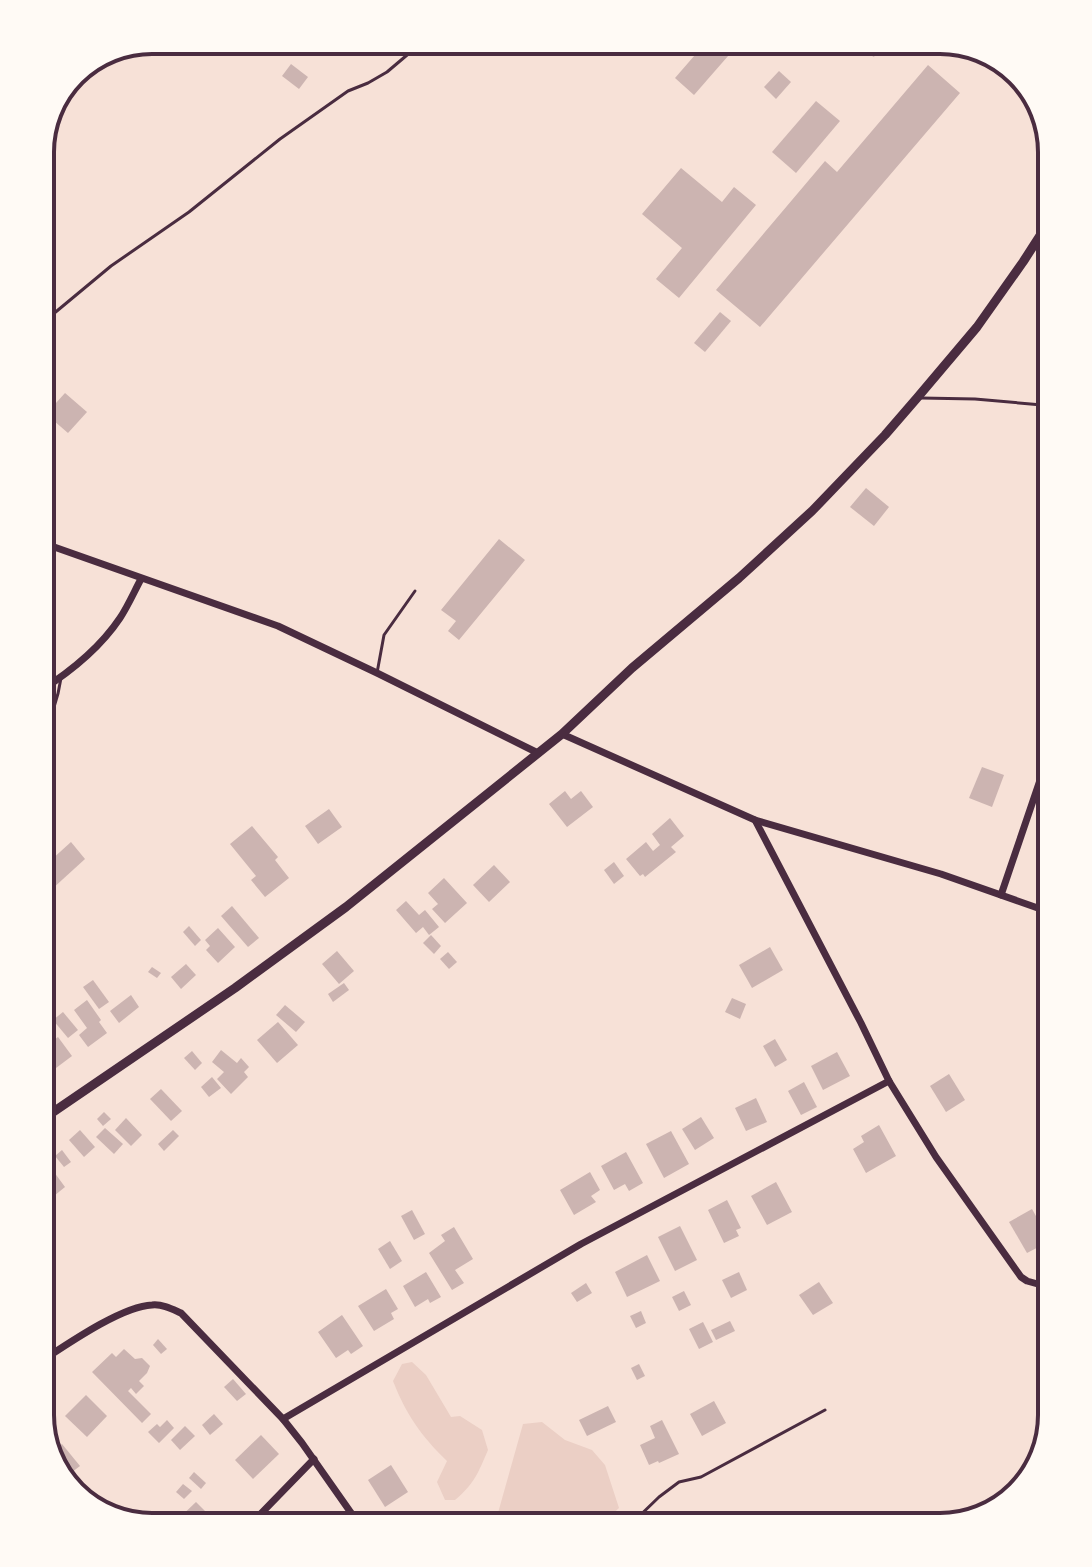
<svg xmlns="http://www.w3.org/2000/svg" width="1092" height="1567" viewBox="0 0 1092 1567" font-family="'DejaVu Sans',sans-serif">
<rect width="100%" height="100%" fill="#f7e1d7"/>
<!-- green -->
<g fill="#ebcfc5">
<path d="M412,1362L426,1375L451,1417L460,1416L482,1430L488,1450C478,1473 475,1483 455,1500H445L437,1482L447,1461C421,1436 406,1414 393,1381L402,1364Z"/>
<path d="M542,1422L565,1440L592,1450L605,1465L619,1508L605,1521L585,1527H496V1520L523,1424Z"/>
<path d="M698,1519L714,1527H649L660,1521Z"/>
</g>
<!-- building -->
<g fill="#ccb4b1">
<path d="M708,40H742L694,95L675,78Z"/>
<path d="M844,40H884L874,57Z"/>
<path d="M291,64L308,77L299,89L282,76Z"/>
<path d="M928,65L960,93L760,327L716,290L825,161L837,172Z"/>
<path d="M779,71L791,82L776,99L764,87Z"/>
<path d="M816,101L840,121L796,173L772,152Z"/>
<path d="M681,168L722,202L734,187L756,205L679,298L656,279L682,248L642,214Z"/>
<path d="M720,312L731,321L705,352L694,343Z"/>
<path d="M65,393L87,412L68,433L46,414Z"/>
<path d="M866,488L889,507L874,526L850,507Z"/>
<path d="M499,539L525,560L459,640L448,631L456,621L441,610Z"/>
<path d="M982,767L1004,775L992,807L969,798Z"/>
<path d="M565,791L571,799L581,791L593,807L567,827L549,804Z"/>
<path d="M329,809L342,827L318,844L305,826Z"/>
<path d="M670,818L684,836L671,847L676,852L645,877L643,874L640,876L626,859L646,842L653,851L660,845L652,834Z"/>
<path d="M252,826L278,857L275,860L289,878L265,897L251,880L256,876L230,844Z"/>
<path d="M71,842L85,859L40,900V870Z"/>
<path d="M614,862L624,876L614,884L604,870Z"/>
<path d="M494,865L510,882L489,902L473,885Z"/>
<path d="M444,878L467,903L445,923L432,909L438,904L428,893Z"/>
<path d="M406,901L419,915L425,910L439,927L429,935L423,927L416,933L396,910Z"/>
<path d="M232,906L259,938L248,947L221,916Z"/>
<path d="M189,926L201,940L195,946L183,932Z"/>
<path d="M218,928L235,947L218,963L206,950L210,946L205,940Z"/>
<path d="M431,935L441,946L434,954L423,943Z"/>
<path d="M770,947L783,970L752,988L739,965Z"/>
<path d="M337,951L354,971L339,984L322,964Z"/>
<path d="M448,952L457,962L449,969L440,959Z"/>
<path d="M186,964L196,975L181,989L171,977Z"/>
<path d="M152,967L161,973L157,978L148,972Z"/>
<path d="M93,980L109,1002L99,1009L83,987Z"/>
<path d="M344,983L349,990L333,1002L328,994Z"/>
<path d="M131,995L139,1007L119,1023L110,1011Z"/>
<path d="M732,998L746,1004L740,1019L725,1012Z"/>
<path d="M87,1000L101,1020L99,1022L107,1033L88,1047L79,1035L87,1028L74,1010Z"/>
<path d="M285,1005L305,1022L296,1032L276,1015Z"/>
<path d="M63,1012L78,1030L68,1038L53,1020Z"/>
<path d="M46,1021L54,1032L40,1041V1025Z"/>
<path d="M278,1022L298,1045L277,1063L257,1040Z"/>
<path d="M58,1037L72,1056L52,1071L40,1054V1051Z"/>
<path d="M775,1039L787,1060L775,1067L763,1046Z"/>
<path d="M221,1050L237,1063L241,1058L249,1067L244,1072L248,1077L231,1094L217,1079L224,1072L212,1062Z"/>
<path d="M192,1051L202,1063L195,1070L184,1058Z"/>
<path d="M837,1052L850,1076L823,1090L811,1066Z"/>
<path d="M949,1074L965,1100L946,1112L930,1086Z"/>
<path d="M212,1077L221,1088L209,1097L201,1087Z"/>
<path d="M804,1082L817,1107L801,1115L788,1091Z"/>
<path d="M161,1089L182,1111L171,1121L150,1099Z"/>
<path d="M756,1098L767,1122L746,1131L735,1108Z"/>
<path d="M104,1112L111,1119L103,1126L97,1119Z"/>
<path d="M701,1117L714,1138L695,1150L682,1129Z"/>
<path d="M126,1118L142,1135L131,1146L115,1130Z"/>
<path d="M879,1125L896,1156L866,1173L853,1149L864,1142L861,1136Z"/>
<path d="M105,1128L123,1144L114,1154L96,1137Z"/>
<path d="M80,1130L95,1147L84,1157L69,1140Z"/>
<path d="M173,1130L179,1136L164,1151L158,1144Z"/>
<path d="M671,1131L689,1164L664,1178L646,1144Z"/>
<path d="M62,1150L71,1162L64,1167L55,1156Z"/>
<path d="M626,1152L643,1183L629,1191L625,1184L614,1190L601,1166Z"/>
<path d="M40,1166L49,1177L54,1172L65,1187L49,1200L40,1189Z"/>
<path d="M590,1172L600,1190L591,1196L596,1202L574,1215L560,1190Z"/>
<path d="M776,1182L792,1212L767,1225L751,1196Z"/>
<path d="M727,1200L741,1228L736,1230L739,1236L724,1243L708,1210Z"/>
<path d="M1032,1209L1050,1241L1027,1253L1009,1222Z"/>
<path d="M412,1210L425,1234L414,1240L401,1216Z"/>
<path d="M680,1226L697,1260L675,1271L658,1237Z"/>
<path d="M454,1227L473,1259L455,1270L464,1283L452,1290L429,1253L445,1241L441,1235Z"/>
<path d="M390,1241L402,1261L390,1269L378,1249Z"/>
<path d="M647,1255L660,1281L627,1297L615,1272Z"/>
<path d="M426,1272L441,1297L430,1303L428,1299L415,1307L403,1286Z"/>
<path d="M739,1272L747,1290L731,1298L722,1280Z"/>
<path d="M819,1282L833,1303L813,1315L799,1295Z"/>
<path d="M586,1283L592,1293L577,1302L571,1293Z"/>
<path d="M386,1289L398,1309L391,1313L394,1319L374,1331L358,1306Z"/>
<path d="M684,1291L691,1305L679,1311L672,1297Z"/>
<path d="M641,1311L646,1323L636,1328L630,1316Z"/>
<path d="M342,1315L363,1346L351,1354L348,1350L336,1358L318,1332Z"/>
<path d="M730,1321L735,1331L716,1340L711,1330Z"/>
<path d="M703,1322L713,1342L699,1349L689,1329Z"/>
<path d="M158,1339L167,1349L161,1354L153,1345Z"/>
<path d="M124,1349L135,1359L142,1358L150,1366L147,1373L139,1381L144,1386L136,1394L131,1388L128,1391L151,1414L142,1423L92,1372L112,1353L116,1357Z"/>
<path d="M639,1364L645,1376L637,1380L631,1368Z"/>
<path d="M233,1379L246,1394L237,1401L224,1387Z"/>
<path d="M86,1395L107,1416L87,1437L65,1416Z"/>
<path d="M714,1401L726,1423L702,1436L690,1414Z"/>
<path d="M608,1406L616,1422L587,1436L579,1420Z"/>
<path d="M214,1414L223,1424L210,1435L202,1425Z"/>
<path d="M167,1420L174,1428L159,1443L148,1432L157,1424L160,1427Z"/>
<path d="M662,1420L679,1454L659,1463L658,1461L649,1465L640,1445L655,1438L650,1426Z"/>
<path d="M185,1426L195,1436L180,1450L171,1440Z"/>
<path d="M261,1435L279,1454L253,1479L235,1460Z"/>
<path d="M62,1444L80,1466L63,1479L55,1470L50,1453Z"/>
<path d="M391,1465L408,1492L385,1507L368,1480Z"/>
<path d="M194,1472L206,1483L201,1489L189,1478Z"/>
<path d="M183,1484L192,1491L184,1499L176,1492Z"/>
<path d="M196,1502L216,1522L212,1527H178L174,1523Z"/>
</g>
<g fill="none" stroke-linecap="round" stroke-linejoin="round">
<!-- service -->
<g stroke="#4a2c40" stroke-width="3">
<path d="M906,49L918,40"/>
<path d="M40,325L111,266L189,212L280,139L348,91L368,83L387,72L413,50L418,40"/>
<path d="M921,398L975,399L1042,405L1052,404"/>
<path d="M377,673L384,635L415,591"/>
<path d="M40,738C51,719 58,699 61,678"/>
<path d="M628,1527L659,1497L679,1482L701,1477L825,1410"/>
</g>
<!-- minor -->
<g stroke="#4a2c40" stroke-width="7">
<path d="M40,542L278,626L377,673L538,753"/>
<path d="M40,691C70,672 100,648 120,618C128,606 134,592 141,579"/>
<path d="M562,734L755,820L861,1023L889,1081L936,1157L1021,1277L1027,1281L1052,1288"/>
<path d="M755,820L941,874L1052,913"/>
<path d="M1001,895L1052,745"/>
<path d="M40,1362C66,1345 122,1306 152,1305C163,1304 172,1309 181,1313L283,1419L302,1443L361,1527"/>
<path d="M283,1419L581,1244L889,1081"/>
<path d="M248,1527L314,1459"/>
</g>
<!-- tertiary -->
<path stroke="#4a2c40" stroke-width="9" d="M40,1121L235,988L346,907L562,734L632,668L739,578L812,511L885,435L917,398L977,327L1023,262L1052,217"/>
</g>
<!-- crop -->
<path d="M0 0H1092V1567H0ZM152 54H940A98 98 0 0 1 1038 152V1415A98 98 0 0 1 940 1513H152A98 98 0 0 1 54 1415V152A98 98 0 0 1 152 54Z" fill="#fffaf5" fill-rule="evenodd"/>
<path fill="none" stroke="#4a2c40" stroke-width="4" d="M152 54H940A98 98 0 0 1 1038 152V1415A98 98 0 0 1 940 1513H152A98 98 0 0 1 54 1415V152A98 98 0 0 1 152 54Z"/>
</svg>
